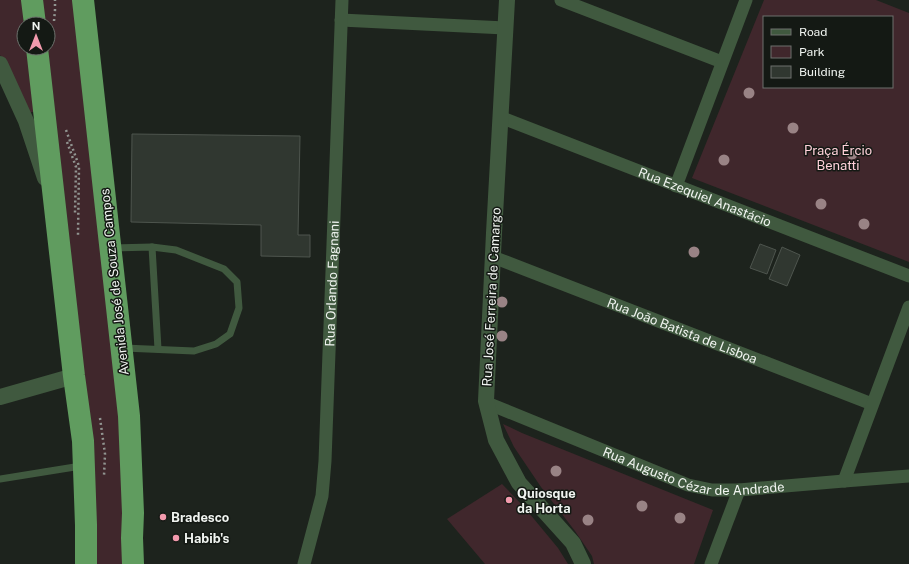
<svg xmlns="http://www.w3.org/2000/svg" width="909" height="564" viewBox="0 0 909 564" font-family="'Public Sans',sans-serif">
<rect width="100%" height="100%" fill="#1d231d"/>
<!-- green -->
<g fill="#40272c" fill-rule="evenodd">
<path d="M0,0H23L24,48H30L39,110L29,113L3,60L0,55Z"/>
<path d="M38,0H76L122,426L127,564H93L48,48V24H41Z"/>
<path d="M764,0H876L909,13V262L692,178ZM764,17H892V87H764Z"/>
<path d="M503,424L522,433L713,510L694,564H594L592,556L575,531L541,487L514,447Z"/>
<path d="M502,484L524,507L558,548L568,564H485L447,519Z"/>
</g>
<!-- building -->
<g fill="#303730" stroke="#4e554e">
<path d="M132,134L300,136L298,235H310V257L261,256V225L131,222Z"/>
<path d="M760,244L776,250L767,274L750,268Z"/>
<path d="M782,247L800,255L787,286L769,279Z"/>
</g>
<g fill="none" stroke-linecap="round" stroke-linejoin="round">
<!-- path -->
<g stroke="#919591" stroke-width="2.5" stroke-dasharray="2 3" stroke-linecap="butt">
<path d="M54,21L55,10V0"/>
<path d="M66,130L79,166L78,235"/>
<path d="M67,142L76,167L75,213"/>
<path d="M100,418L105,454L104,476"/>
</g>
<!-- service -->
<g stroke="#40593f" stroke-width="7">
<path d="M152,247L158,349"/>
<path d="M112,248L152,247L176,250L224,269L237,282L239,308L230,334L216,344L194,351L124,348"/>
<path d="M0,479L81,466"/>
</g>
<!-- minor -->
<g stroke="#40593f" stroke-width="13">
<path d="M561,0L722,62"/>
<path d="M341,20L505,28"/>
<path id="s1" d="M500,117L909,276"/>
<path d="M676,186L746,0"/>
<path id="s2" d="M493,257L872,404"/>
<path id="s3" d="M487,403L688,485L712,490H739L844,481L909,476"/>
<path d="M844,481L909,307"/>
<path id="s4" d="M304,564L322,496L325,461L342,0"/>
<path d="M711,564L739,490"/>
</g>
<!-- tertiary -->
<g stroke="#40593f" stroke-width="16">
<path d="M507,0L494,233L486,401L496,440L519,483L573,543L583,564"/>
<path d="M0,64L26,121L45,178"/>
<path d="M0,397L74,376"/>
</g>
<!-- trunk -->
<g stroke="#609c5f" stroke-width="22">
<path d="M32,0L35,24"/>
<path d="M83,0L129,416L133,513L132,538L133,564"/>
<path d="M37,48L74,376L83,441L86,525V564"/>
</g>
</g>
<!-- trees -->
<g fill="#998385">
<circle cx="749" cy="93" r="5.5"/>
<circle cx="793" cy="128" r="5.5"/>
<circle cx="852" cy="154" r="5.5"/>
<circle cx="724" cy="160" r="5.5"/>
<circle cx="821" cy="204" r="5.5"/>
<circle cx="864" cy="224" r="5.5"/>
<circle cx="694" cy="252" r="5.5"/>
<circle cx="502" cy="302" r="5.5"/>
<circle cx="502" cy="336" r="5.5"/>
<circle cx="556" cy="471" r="5.5"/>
<circle cx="642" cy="506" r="5.5"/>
<circle cx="680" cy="518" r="5.5"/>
<circle cx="588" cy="520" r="5.5"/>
</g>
<!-- markers -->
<g fill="#f29aad" stroke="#141914" stroke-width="1.5">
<circle cx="509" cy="500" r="4"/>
<circle cx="163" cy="517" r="4"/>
<circle cx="176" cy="538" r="4"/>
</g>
<g text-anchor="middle" stroke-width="3" stroke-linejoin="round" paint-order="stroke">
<!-- park labels -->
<g font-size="13" fill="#ffd1da" stroke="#141914">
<text x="838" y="155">Praça Ércio<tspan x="838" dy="15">Benatti</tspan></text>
</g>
<!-- street labels -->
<g font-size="13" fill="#f0f4f0" stroke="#141914">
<text dy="5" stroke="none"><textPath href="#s1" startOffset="220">Rua Ezequiel Anastácio</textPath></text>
<text transform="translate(114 282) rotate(-96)" y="5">Avenida José de Souza Campos</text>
<text dy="5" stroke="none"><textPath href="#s4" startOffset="283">Rua Orlando Fagnani</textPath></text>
<text transform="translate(491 297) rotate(-87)" y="5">Rua José Ferreira de Camargo</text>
<text dy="5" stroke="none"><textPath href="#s2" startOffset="203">Rua João Batista de Lisboa</textPath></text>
<text dy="5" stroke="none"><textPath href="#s3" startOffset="220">Rua Augusto Cézar de Andrade</textPath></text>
</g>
<!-- poi labels -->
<g font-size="13" font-weight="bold" fill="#f0f4f0" stroke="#141914" text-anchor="start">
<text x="517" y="498">Quiosque<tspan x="517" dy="15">da Horta</tspan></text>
<text x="171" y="522">Bradesco</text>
<text x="184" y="543">Habib's</text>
</g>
</g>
<!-- legend -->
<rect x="763" y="16" width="130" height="72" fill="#141914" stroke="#6c716c"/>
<rect x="771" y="29" width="20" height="6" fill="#40593f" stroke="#6c716c"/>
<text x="799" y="36" font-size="12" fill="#f0f4f0">Road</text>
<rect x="771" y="46" width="20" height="12" fill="#40272c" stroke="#6c716c"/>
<text x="799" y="56" font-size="12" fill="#f0f4f0">Park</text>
<rect x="771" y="66" width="20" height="12" fill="#303730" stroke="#6c716c"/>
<text x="799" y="76" font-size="12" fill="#f0f4f0">Building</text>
<!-- north arrow -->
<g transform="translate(36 36)"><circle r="19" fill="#141914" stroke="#6c716c"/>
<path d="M0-3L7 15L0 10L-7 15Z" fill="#f29aad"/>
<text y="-6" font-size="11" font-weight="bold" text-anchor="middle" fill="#f0f4f0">N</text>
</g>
</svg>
